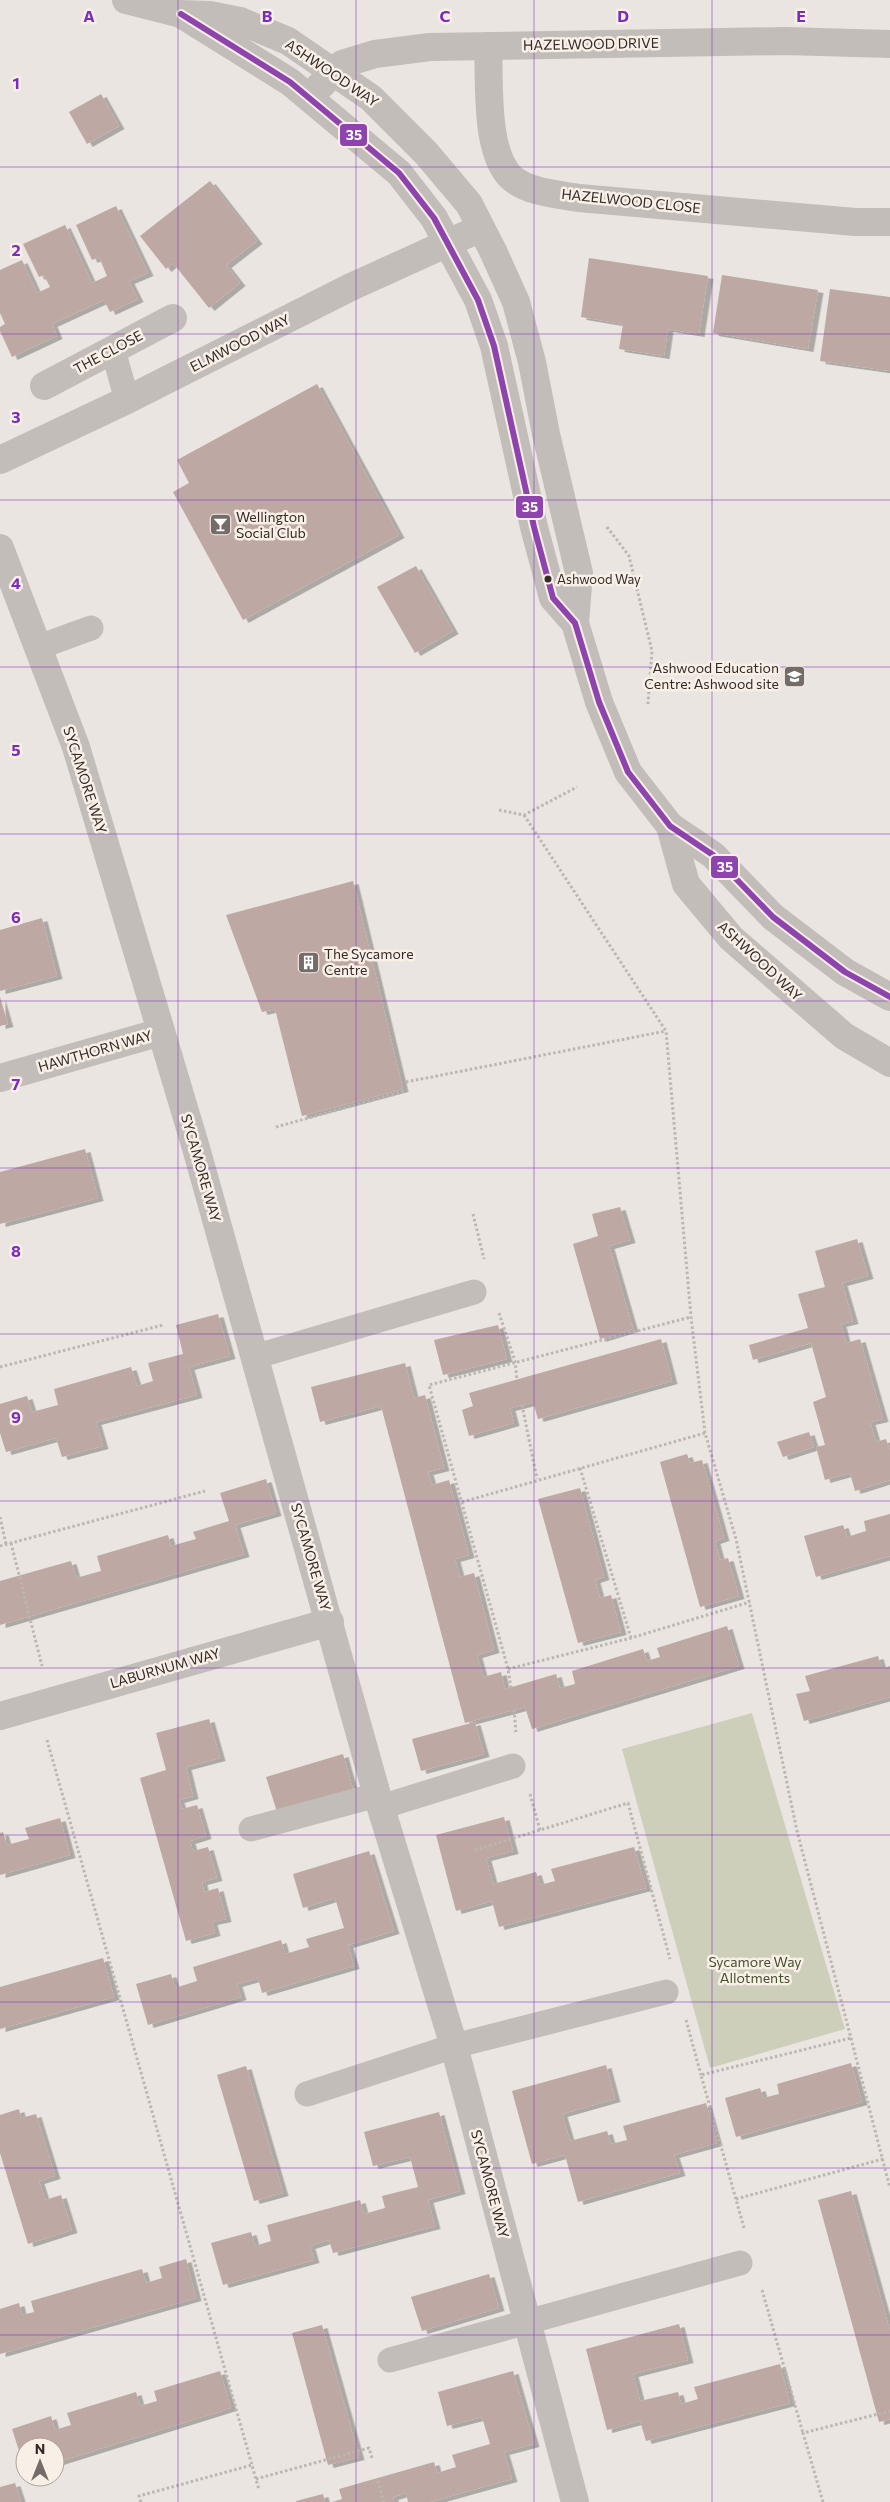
<svg xmlns="http://www.w3.org/2000/svg" width="890" height="2502" viewBox="0 0 890 2502" font-family="Commissioner,sans-serif">
<defs>
<filter id="shadow"><feDropShadow dx="5.5" dy="3" stdDeviation="0" flood-color="#0004"/></filter>
</defs>
<rect width="100%" height="100%" fill="#eae5e0"/>
<!-- green -->
<path fill="#cdcfbb" d="M752,1713L845,2029L710,2068L622,1749Z"/>
<!-- building -->
<g fill="#bda8a3" filter="url(#shadow)">
<path d="M101,94L119,126L87,144L69,112Z"/>
<path d="M210,181L257,241L226,265L240,283L209,308L173,263L166,269L140,236Z"/>
<path d="M116,206L148,273L129,281L138,299L110,312L104,300L52,324L57,336L12,357L0,331V327L5,324L0,313V270L22,260L37,293L50,287L44,275L39,277L23,244L65,225L92,283L107,276L99,257L92,260L76,225Z"/>
<path d="M589,258L708,276L699,334L668,329L664,356L619,349L623,324L581,317Z"/>
<path d="M722,275L818,290L808,349L713,333Z"/>
<path d="M830,289L890,297V371L820,361Z"/>
<path d="M317,384L399,535L243,620L173,492L189,483L177,460Z"/>
<path d="M416,566L453,631L415,653L377,587Z"/>
<path d="M353,881L403,1089L302,1116L275,1009L262,1012L226,915Z"/>
<path d="M42,918L57,976L0,991V930Z"/>
<path d="M0,997L8,1024L0,1026Z"/>
<path d="M85,1149L98,1198L0,1224V1172Z"/>
<path d="M620,1207L630,1240L609,1246L633,1329L600,1339L573,1244L598,1236L592,1214Z"/>
<path d="M857,1239L868,1276L842,1283L853,1321L841,1324L846,1343L860,1339L883,1419L870,1422L876,1442L886,1439L890,1451V1480L855,1491L850,1473L825,1480L816,1447L825,1445L813,1402L826,1397L811,1343L753,1360L749,1345L808,1328L798,1294L825,1287L815,1251Z"/>
<path d="M218,1314L230,1356L189,1367L197,1395L96,1422L103,1446L62,1457L56,1438L6,1452L0,1433V1404L27,1396L32,1412L58,1405L54,1389L131,1367L137,1386L153,1381L148,1363L183,1354L176,1325Z"/>
<path d="M498,1325L507,1359L443,1375L434,1340Z"/>
<path d="M661,1339L672,1381L538,1419L533,1402L522,1405L510,1408L514,1423L469,1436L462,1410L473,1406L469,1393Z"/>
<path d="M405,1363L414,1398L425,1395L444,1468L428,1472L432,1485L449,1480L469,1555L455,1559L460,1577L474,1573L494,1650L477,1655L483,1677L501,1672L505,1689L556,1674L560,1688L575,1684L572,1671L643,1649L647,1661L660,1657L657,1648L727,1626L739,1666L532,1729L525,1707L465,1723L381,1406L320,1422L311,1387Z"/>
<path d="M809,1432L814,1447L783,1457L777,1442Z"/>
<path d="M687,1454L690,1463L702,1460L724,1538L715,1541L720,1560L728,1558L739,1596L700,1607L660,1462Z"/>
<path d="M266,1479L276,1513L235,1525L244,1554L0,1625V1581L71,1561L76,1578L101,1571L97,1556L168,1535L171,1546L196,1539L193,1532L229,1521L220,1493Z"/>
<path d="M580,1488L604,1577L595,1580L600,1598L611,1595L621,1632L578,1643L538,1499Z"/>
<path d="M890,1514V1556L816,1577L804,1536L843,1525L847,1537L866,1531L864,1521Z"/>
<path d="M878,1656L882,1669L890,1666V1697L804,1721L796,1694L810,1691L805,1676Z"/>
<path d="M209,1719L220,1758L186,1767L193,1796L179,1800L182,1809L197,1805L206,1836L190,1841L193,1851L208,1847L217,1878L202,1882L204,1892L218,1888L226,1919L212,1922L215,1933L186,1941L140,1778L166,1770L156,1733Z"/>
<path d="M475,1722L484,1754L421,1771L412,1739Z"/>
<path d="M343,1754L353,1790L277,1812L266,1777Z"/>
<path d="M504,1817L513,1851L486,1858L493,1884L536,1872L540,1885L555,1881L551,1869L634,1847L646,1888L499,1927L492,1901L456,1911L436,1835Z"/>
<path d="M60,1818L70,1855L0,1875V1833L3,1832L7,1845L29,1839L25,1828Z"/>
<path d="M369,1851L394,1931L348,1945L354,1966L262,1993L258,1978L237,1984L241,1997L148,2025L136,1984L171,1974L175,1988L197,1981L193,1967L281,1940L285,1954L309,1947L306,1939L344,1928L335,1898L303,1908L293,1874Z"/>
<path d="M103,1958L114,1997L0,2029V1987Z"/>
<path d="M851,2063L862,2102L736,2137L725,2098L760,2088L763,2098L779,2094L777,2084Z"/>
<path d="M606,2065L615,2099L562,2114L570,2141L607,2131L611,2144L627,2140L623,2126L706,2103L717,2143L674,2155L680,2173L578,2202L565,2155L532,2164L512,2091Z"/>
<path d="M246,2066L283,2193L254,2201L217,2075Z"/>
<path d="M19,2109L21,2118L36,2114L55,2176L39,2181L45,2200L61,2195L72,2230L28,2244L0,2153V2115Z"/>
<path d="M439,2112L460,2191L428,2200L435,2226L333,2253L329,2240L310,2246L314,2260L223,2285L211,2243L251,2232L255,2246L271,2241L267,2225L360,2200L364,2214L385,2208L382,2196L418,2187L410,2157L373,2166L364,2132Z"/>
<path d="M851,2191L890,2331V2419L879,2422L818,2200Z"/>
<path d="M186,2259L196,2298L0,2354V2309L19,2303L22,2315L34,2312L31,2301L142,2269L146,2283L162,2278L159,2267Z"/>
<path d="M489,2274L499,2308L422,2331L411,2297Z"/>
<path d="M679,2324L688,2360L633,2374L640,2401L678,2392L681,2404L698,2399L694,2387L780,2364L790,2403L646,2441L640,2421L607,2430L586,2349Z"/>
<path d="M322,2325L359,2457L328,2465L292,2333Z"/>
<path d="M220,2371L231,2408L55,2463V2447H25V2469L12,2429L51,2416L55,2430L71,2425L67,2413L136,2392L140,2406L157,2401L154,2391Z"/>
<path d="M513,2371L534,2444L504,2452L512,2479L430,2502H408L406,2493L393,2497L394,2502H332L342,2499L339,2489L434,2462L437,2473L456,2467L452,2455L490,2444L482,2417L447,2426L438,2392Z"/>
<path d="M15,2483L21,2502H0V2487Z"/>
<path d="M323,2494L325,2502H296V2501Z"/>
</g>
<g fill="none" stroke-linecap="round" stroke-linejoin="round">
<!-- path -->
<g stroke="#bcb6b2" stroke-width="3" stroke-dasharray="2.5 2.5" stroke-linecap="butt">
<path d="M607,527L629,556L652,651L648,704"/>
<path d="M499,810L524,815L577,787"/>
<path d="M524,815L666,1031L691,1317L705,1433L736,1539L797,1831L890,2188"/>
<path d="M406,1082L666,1031"/>
<path d="M276,1127L406,1091"/>
<path d="M473,1214L484,1259"/>
<path d="M499,1313L515,1361L517,1380"/>
<path d="M0,1367L163,1325"/>
<path d="M522,1405L537,1479"/>
<path d="M580,1468L631,1638"/>
<path d="M462,1502L705,1433"/>
<path d="M0,1517L6,1544"/>
<path d="M11,1543L42,1666"/>
<path d="M0,1546L205,1491"/>
<path d="M508,1669L631,1638L750,1602"/>
<path d="M511,1688L508,1669L429,1385L691,1317"/>
<path d="M514,1710L516,1732"/>
<path d="M47,1740L259,2490"/>
<path d="M530,1794L540,1830"/>
<path d="M475,1850L628,1803L670,1959"/>
<path d="M686,2020L701,2075"/>
<path d="M736,2199L883,2159"/>
<path d="M744,2228L701,2075L851,2038"/>
<path d="M762,2290L803,2433"/>
<path d="M256,2479L369,2448L372,2458"/>
<path d="M378,2481L384,2502"/>
<path d="M141,2502L139,2496L252,2465"/>
<path d="M823,2502L803,2433L890,2411"/>
</g>
<!-- service -->
<g stroke="#c3bdb9" stroke-width="25">
<path d="M113,350L127,400"/>
<path d="M39,647L91,628"/>
<path d="M254,1357L474,1292"/>
<path d="M381,1807L513,1766"/>
<path d="M251,1829L377,1795"/>
<path d="M307,2094L454,2046L666,1992"/>
<path d="M390,2360L740,2263"/>
</g>
<!-- minor -->
<g stroke="#c3bdb9" stroke-width="28">
<path d="M488,46C490,81 484,155 513,179C531,193 557,194 579,198L855,222H890"/>
<path d="M309,97L342,64L375,54L430,47L785,41L890,44"/>
<path d="M44,386L173,318"/>
<path d="M0,460L127,400L351,287L481,228"/>
<path d="M0,548L76,747L196,1148L377,1795L454,2046L575,2502"/>
<path d="M0,1078L161,1032"/>
<path d="M0,1716L330,1622"/>
</g>
<!-- tertiary -->
<g stroke="#c3bdb9" stroke-width="28">
<path d="M126,0L181,14L210,15L240,21L288,41L371,98L426,153L469,204L493,251L516,302L532,362L546,434L579,573L575,623"/>
<path d="M181,14L290,82L399,173L434,218L478,300L494,346L534,527L553,598L575,623L599,702L628,772L670,826L713,855L773,917L845,972L890,997"/>
<path d="M670,826L686,884L731,938L844,1036L890,1063"/>
</g>
<defs>
<path id="bus-1" d="M181,14L290,82L399,173L434,218L478,300L494,346L534,527L553,598L575,623L599,702L628,772L670,826L713,855L773,917L845,972L890,997"/>
</defs>
<!-- bus-1 casing -->
<use href="#bus-1" stroke="#f8efe7" stroke-width="10"/>
<!-- bus-1 -->
<use href="#bus-1" stroke="#8e44ad" stroke-width="6"/>
</g>
<!-- grid -->
<path fill="none" stroke="#7b2cbf" stroke-width="1" stroke-opacity="0.55" d="M178,0V2502M356,0V2502M534,0V2502M712,0V2502M0,167H890M0,334H890M0,500H890M0,667H890M0,834H890M0,1001H890M0,1168H890M0,1334H890M0,1501H890M0,1668H890M0,1835H890M0,2002H890M0,2168H890M0,2335H890"/>
<!-- icons -->
<defs>
<symbol id="bar-square" viewBox="-11 -11 22 22"><rect x="-9" y="-9" width="18" height="18" rx="4" fill="#746c68" stroke="#f8efe7"/><path d="M-6-5H6L.8 .8V4.5H3.5V6h-7V4.5H-.8V.8Z" fill="#fff"/></symbol>
<symbol id="school-square" viewBox="-11 -11 22 22"><rect x="-9" y="-9" width="18" height="18" rx="4" fill="#746c68" stroke="#f8efe7"/><path d="M0-5L7-2L0 1L-7-2ZM-4 1L0 2.5L4 1V4Q0 6-4 4Z" fill="#fff"/></symbol>
<symbol id="building-square" viewBox="-11 -11 22 22"><rect x="-9" y="-9" width="18" height="18" rx="4" fill="#746c68" stroke="#f8efe7"/><path d="M-4-6H4V6H1V3H-1V6H-4ZM-2.5-4.3h1.7v1.8h-1.7ZM.8-4.3h1.7v1.8H.8ZM-2.5-1h1.7V.8h-1.7ZM.8-1h1.7V.8H.8Z" fill="#fff"/></symbol>
</defs>
<g fill-rule="evenodd">
<use href="#bar-square" x="208" y="512" width="25" height="25"/>
<use href="#school-square" x="782" y="664" width="25" height="25"/>
<use href="#building-square" x="296" y="950" width="25" height="25"/>
</g>
<!-- markers -->
<circle fill="#342b28" stroke="#f8efe7" stroke-width="2" cx="548" cy="579" r="4.5"/>
<g text-anchor="middle" stroke-width="5" stroke-linejoin="round" paint-order="stroke">
<!-- bus labels -->
<g font-size="13" fill="#342b28" stroke="#f8efe7" text-anchor="start">
<text x="557" y="584">Ashwood Way</text>
</g>
<!-- street labels -->
<g font-size="14" fill="#342b28" stroke="#f8efe7">
<text transform="translate(591 44) rotate(-1)" y="5">HAZELWOOD DRIVE</text>
<text transform="translate(332 73) rotate(34)" y="5">ASHWOOD WAY</text>
<text transform="translate(631 201) rotate(6)" y="5">HAZELWOOD CLOSE</text>
<text transform="translate(240 343) rotate(-27)" y="5">ELMWOOD WAY</text>
<text transform="translate(108 352) rotate(-28)" y="5">THE CLOSE</text>
<text transform="translate(85 780) rotate(72)" y="5">SYCAMORE WAY</text>
<text transform="translate(760 961) rotate(43)" y="5">ASHWOOD WAY</text>
<text transform="translate(95 1051) rotate(-16)" y="5">HAWTHORN WAY</text>
<text transform="translate(201 1168) rotate(74)" y="5">SYCAMORE WAY</text>
<text transform="translate(311 1557) rotate(74)" y="5">SYCAMORE WAY</text>
<text transform="translate(165 1668) rotate(-16)" y="5">LABURNUM WAY</text>
<text transform="translate(490 2184) rotate(75)" y="5">SYCAMORE WAY</text>
</g>
<!-- poi labels -->
<g font-size="14" fill="#342b28" stroke="#f8efe7" text-anchor="start">
<text x="236" y="522">Wellington<tspan x="236" dy="16">Social Club</tspan></text>
<text x="779" y="673" text-anchor="end">Ashwood Education<tspan x="779" dy="16">Centre: Ashwood site</tspan></text>
<text x="324" y="959">The Sycamore<tspan x="324" dy="16">Centre</tspan></text>
</g>
<!-- park labels -->
<g font-size="14" fill="#46502e" stroke="#f8efe7">
<text x="755" y="1967">Sycamore Way<tspan x="755" dy="16">Allotments</tspan></text>
</g>
</g>
<g font-size="16" text-anchor="middle" font-weight="bold" fill="#7b2cbf" stroke="#f8efe7" stroke-width="5" stroke-linejoin="round" paint-order="stroke">
<text x="89" y="22">A</text>
<text x="267" y="22">B</text>
<text x="445" y="22">C</text>
<text x="623" y="22">D</text>
<text x="801" y="22">E</text>
<text x="16" y="89">1</text>
<text x="16" y="256">2</text>
<text x="16" y="423">3</text>
<text x="16" y="589">4</text>
<text x="16" y="756">5</text>
<text x="16" y="923">6</text>
<text x="16" y="1090">7</text>
<text x="16" y="1257">8</text>
<text x="16" y="1423">9</text>
</g>
<g stroke="#f8efe7" stroke-width="2">
<rect x="339" y="123" width="29" height="24" rx="5" fill="#8e44ad"/>
<rect x="515" y="495" width="29" height="24" rx="5" fill="#8e44ad"/>
<rect x="710" y="855" width="29" height="24" rx="5" fill="#8e44ad"/>
</g>
<g font-size="14" text-anchor="middle" font-weight="bold" fill="#fff">
<text x="354" y="140">35</text>
<text x="530" y="512">35</text>
<text x="725" y="872">35</text>
</g>
<!-- north arrow -->
<g transform="translate(40 2462)"><circle r="24" fill="#f8efe7" stroke="#aaa19b"/>
<path d="M0-4L9 19L0 12L-9 19Z" fill="#746c68"/>
<text y="-8" font-size="14" font-weight="bold" text-anchor="middle" fill="#342b28">N</text>
</g>
</svg>
